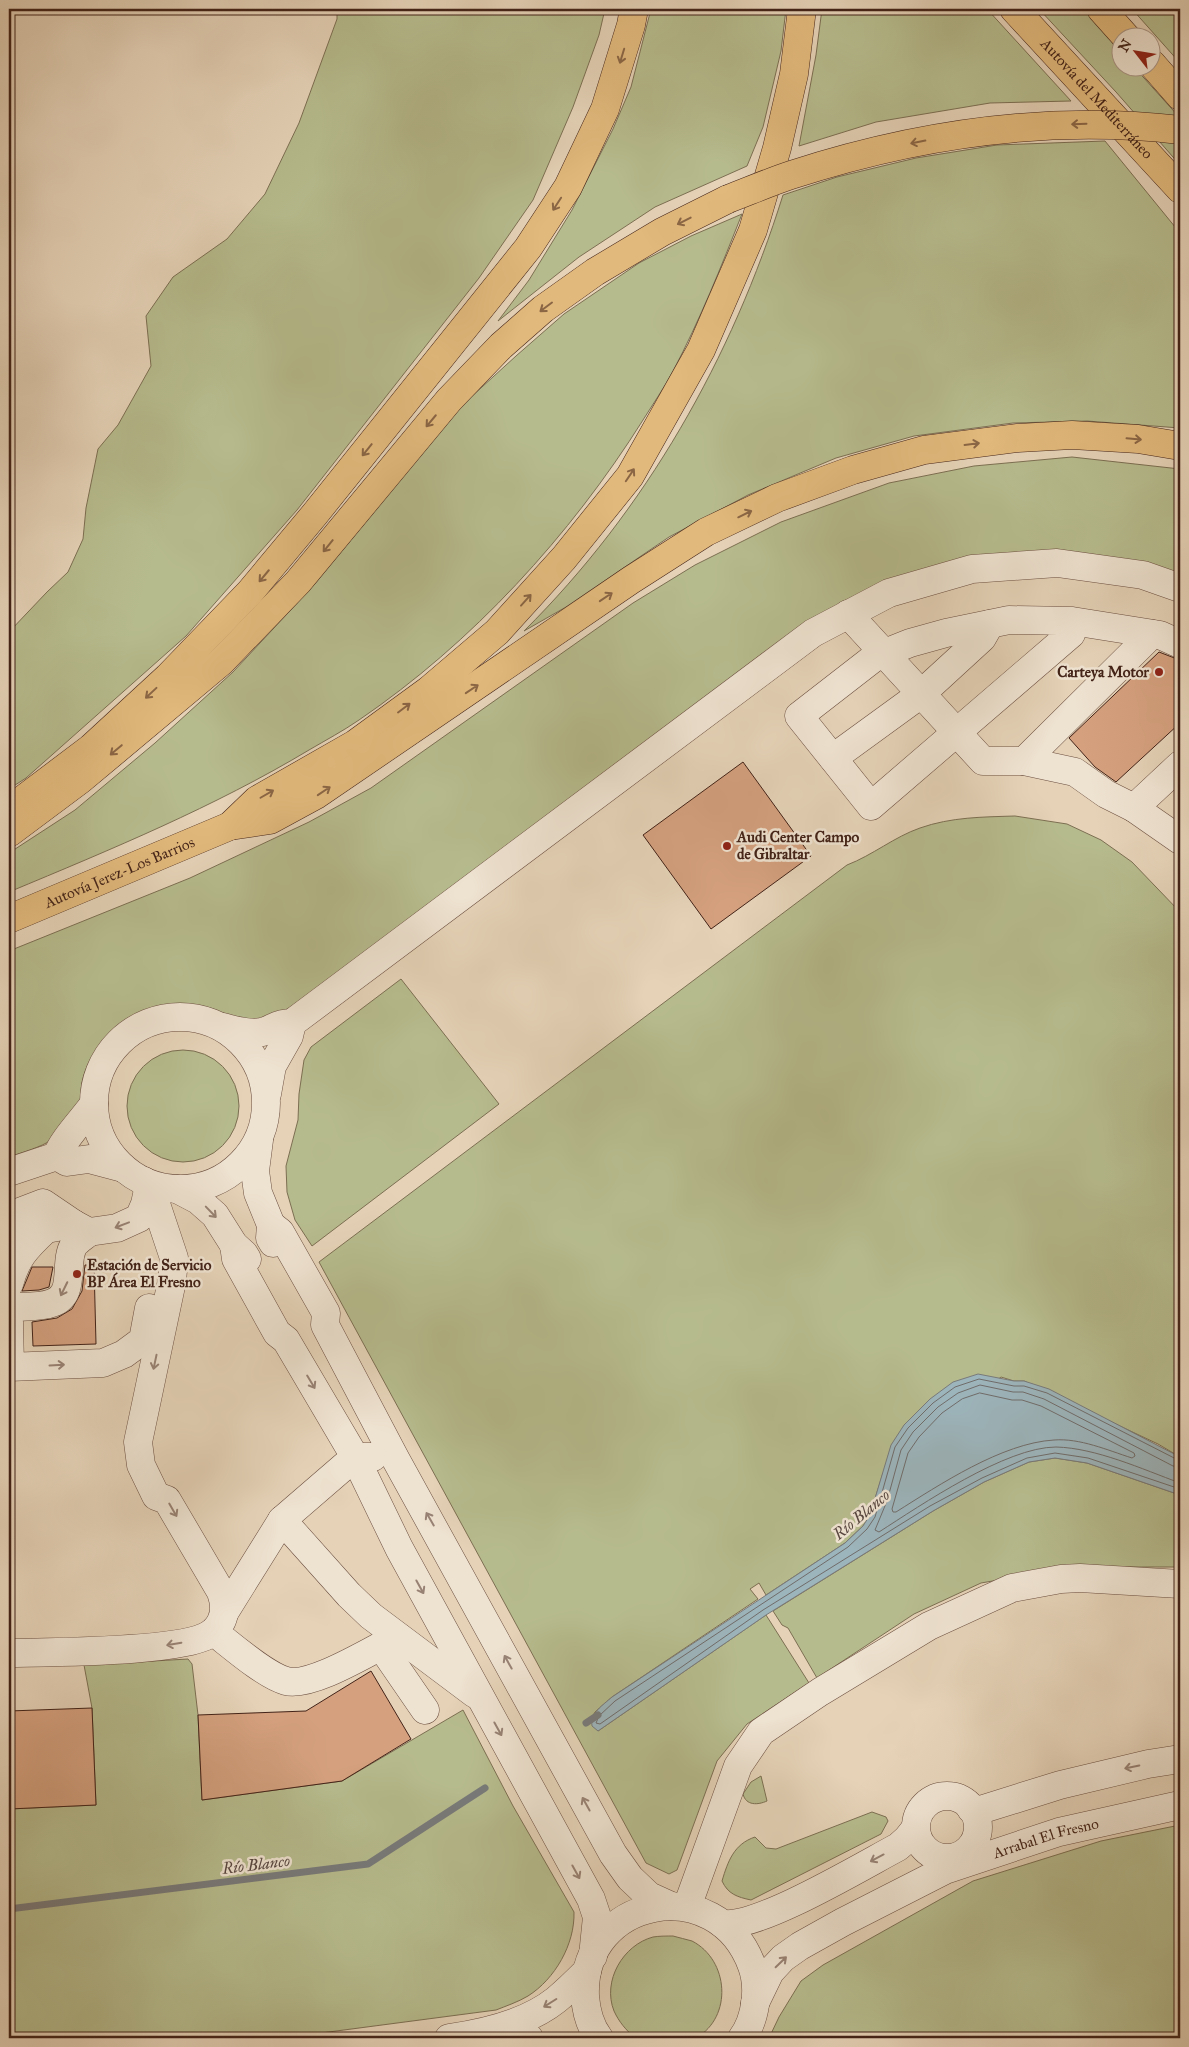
<svg xmlns="http://www.w3.org/2000/svg" width="1189" height="2047" viewBox="0 0 1189 2047" font-family="'IM FELL Great Primer',serif">
<rect width="100%" height="100%" fill="#e5d2b7"/>
<filter id="stains"><feTurbulence type="fractalNoise" baseFrequency=".004" numOctaves="4"/><feColorMatrix values="0 0 0 0 .2 0 0 0 0 .09 0 0 0 0 .02 0 0 0 .5 -.17"/></filter>
<radialGradient id="worn" r=".72"><stop offset=".6" stop-color="#630" stop-opacity="0"/><stop offset="1" stop-color="#630" stop-opacity=".3"/></radialGradient>
<!-- green -->
<g fill="#b6bb8d" stroke="#7c6f52">
<path d="M337,9H605L599,35L573,107L533,200L479,278L297,510L186,636L26,778L9,789V632L47,592L68,572L83,539L86,508L98,449L118,425L151,366L146,316L173,277L227,239L265,194L299,123L337,19Z"/>
<path d="M651,9H786L781,51L763,127L747,166L655,207L579,257L498,321L529,280L572,210L613,129L631,87Z"/>
<path d="M822,9H987L1071,101L990,103L876,122L799,146L816,55Z"/>
<path d="M1039,9H1083L1121,52L1122,68H1135L1180,118V165L1116,92Z"/>
<path d="M1132,9H1180V63Z"/>
<path d="M1105,141L1180,233V428L1087,421L1013,423L914,436L836,458L748,495L669,537L566,607L524,631C646,510 732,358 783,195L837,177L916,158L997,145Z"/>
<path d="M742,214C721,267 700,320 673,371C664,388 653,404 643,420C570,536 472,643 359,720C343,731 326,740 309,750C214,807 112,849 9,892V853L75,810L155,743L233,672L314,585L460,407L516,356L564,314L639,263L691,236Z"/>
<path d="M1072,457L1180,469V579L1135,566L919,577L297,1004C283,1011 267,1020 251,1022C238,1023 227,1015 216,1010C198,1002 159,1002 141,1012C113,1027 89,1050 82,1082C80,1090 83,1102 79,1109C75,1116 58,1135 51,1140C42,1147 20,1153 9,1157V951L190,878L309,822L371,788L633,603L695,565L781,522L889,483L974,466Z"/>
<path d="M1015,816L1067,824L1101,840L1132,862L1180,912V1457L1158,1444L1024,1381H1014L1001,1377L883,1473L870,1515L863,1526L845,1543L766,1595L759,1583L750,1589L758,1599L612,1697L595,1712L591,1719L598,1731L766,1615L809,1683L747,1724L717,1761L677,1870L669,1874L646,1863L319,1262L847,865C873,855 894,837 920,828C951,817 983,817 1015,816Z"/>
<path d="M401,979L499,1104L312,1246L295,1220L287,1192L286,1166L298,1120L299,1094L304,1060L311,1047Z"/>
<circle cx="183" cy="1106" r="56"/>
<path d="M1055,1458L1087,1463L1180,1495V1567H1073L981,1583L914,1614L817,1678L788,1628L782,1625L773,1611L933,1511L984,1482L1029,1462Z"/>
<path d="M188,1659L192,1664L198,1715L202,1800L342,1781L463,1710L513,1806L574,1912C575,1944 555,1979 528,1996C518,2002 506,2006 496,2010L283,2038H9V1809L96,1805L92,1708L84,1665Z"/>
<path d="M761,1776L767,1801C758,1805 746,1806 743,1794L751,1782Z"/>
<path d="M872,1812L886,1817L888,1821L881,1834L751,1900C737,1897 728,1894 722,1881C728,1861 734,1844 755,1837L766,1848L776,1849Z"/>
<path d="M1180,1825V2038H769L779,2017L801,1981L823,1965L973,1881L1101,1841Z"/>
<path d="M673,1936C679,1938 686,1939 692,1941C729,1960 733,2017 696,2038H635C626,2030 619,2022 614,2011C602,1981 623,1945 653,1937C659,1936 667,1936 673,1936Z"/>
</g>
<!-- water -->
<path fill="#9cb4bb" stroke="#787a7a" d="M978,1374L1014,1381H1024L1049,1389L1180,1457V1495L1087,1463L1055,1458L1029,1462L984,1482L933,1511L766,1615L598,1731L592,1726C590,1713 603,1705 612,1697L845,1543L863,1526L870,1515L891,1445L904,1425L930,1399L953,1382Z"/>
<g fill="none" stroke-linecap="round" stroke-linejoin="round">
<!-- shore -->
<g stroke="#706c6a" stroke-width="1">
<path d="M980,1393L1012,1400H1022L1041,1406L1134,1453L1135,1456L1132,1458C1107,1450 1080,1438 1054,1440C1002,1443 939,1485 896,1512H893L892,1509L908,1453L919,1437L942,1413L962,1399Z"/>
<path d="M1180,1461L1047,1393L1024,1386H1014L979,1379L955,1387L933,1403L908,1428L895,1447L875,1517L867,1529L848,1547L615,1701L599,1716L596,1723L600,1724L763,1610L930,1506L982,1478L1027,1458L1055,1453L1088,1458L1180,1489"/>
<path d="M1180,1467L1173,1466L1044,1399L1023,1392H1013L980,1385L958,1393L938,1407L913,1432L901,1450L887,1501L875,1530L879,1532C921,1505 1006,1447 1056,1447C1096,1448 1142,1469 1180,1483"/>
</g>
<!-- stream -->
<g stroke="#787a7a" stroke-width="7">
<path d="M586,1723L598,1715"/>
<path d="M9,1909L368,1864L485,1788"/>
</g>
</g>
<!-- building -->
<g fill="#d4a07e" stroke="#432318">
<path d="M1159,652L1177,659L1180,662V723L1116,782L1095,767L1069,738Z"/>
<path d="M743,762L811,856L711,929L643,835Z"/>
<path d="M85,1265H94L96,1344L33,1346L32,1322L57,1318L72,1309L82,1291Z"/>
<path d="M32,1267H53L49,1287L39,1290L22,1291Z"/>
<path d="M371,1671L411,1739L342,1781L202,1800L198,1715L306,1711Z"/>
<path d="M92,1708L96,1805L9,1809V1711Z"/>
</g>
<g fill="none" stroke-linecap="round" stroke-linejoin="round">
<defs>
<g id="minor">
<path d="M848,614L983,761H1024L1152,634"/>
<path d="M1072,621L1071,634L871,806L799,716L875,657L910,643L946,633L1009,620L1072,621L1160,635L1180,644"/>
<path d="M833,758L921,694L982,638L990,624"/>
<path d="M1024,761L1075,772L1106,794L1134,808L1180,840"/>
<path d="M1134,808L1180,765"/>
<circle cx="180" cy="1103" r="86"/>
<path d="M222,1027C235,1030 249,1035 262,1032C274,1029 276,1023 292,1023L813,633L889,593L972,569L1057,563L1143,575L1180,588"/>
<path d="M267,1094L272,1066L289,1036L292,1023"/>
<path d="M259,1140L255,1171L258,1193L271,1225L270,1238L273,1243"/>
<path d="M57,1156C61,1142 84,1118 94,1104"/>
<path d="M9,1172L57,1156L67,1162L89,1159L123,1168"/>
<path d="M177,1189L198,1200L215,1215L234,1245L244,1254L247,1259"/>
<path d="M9,1216L43,1203L74,1224"/>
<path d="M271,1225L280,1232L326,1313L325,1325L395,1458L613,1854L630,1878L649,1896L671,1906"/>
<path d="M9,1241L46,1229L74,1224L89,1232L117,1228L139,1218L145,1204L148,1190"/>
<path d="M234,1245L236,1259L277,1333L286,1340L355,1457L399,1548L591,1899L597,1917L593,1956"/>
<path d="M9,1284C16,1258 26,1248 45,1230"/>
<path d="M9,1307C22,1306 39,1308 52,1303C77,1295 63,1262 74,1245C78,1240 85,1236 89,1232"/>
<path d="M9,1322L10,1367"/>
<path d="M9,1367L103,1363L124,1354L143,1340L149,1308"/>
<path d="M282,1520L349,1595L371,1616L475,1694"/>
<path d="M224,1613L282,1520L355,1457H373"/>
<path d="M214,1632C232,1646 265,1675 286,1681C312,1688 373,1649 398,1637"/>
<path d="M381,1646L425,1710"/>
<path d="M9,1653C46,1652 192,1653 214,1631C226,1620 226,1606 221,1592L167,1500L156,1496L141,1465L138,1442L172,1281L174,1258L157,1207L144,1181"/>
<circle cx="947" cy="1827" r="31"/>
<path d="M971,1809L980,1810L1060,1785L1148,1764L1180,1759"/>
<path d="M687,1907L738,1766L761,1732L820,1692L929,1626L1012,1588L1061,1579L1080,1578L1180,1584"/>
<path d="M723,1924C759,1928 862,1866 898,1847L907,1839L915,1829"/>
<path id="s1" d="M755,2003L770,1972L783,1958L800,1946L843,1922L945,1870L1059,1832L1180,1805"/>
<path d="M487,2035L529,2038"/>
<path d="M449,2038C485,2033 527,2023 556,2000C567,1991 577,1981 587,1971"/>
<path d="M599,2038C590,2026 586,2010 585,1996C581,1897 717,1870 752,1966C760,1988 756,2019 742,2038"/>
</g>
<g id="highway">
<path id="s2" d="M1014,9L1180,189"/>
<path d="M1101,9L1127,38"/>
<path d="M1152,64L1180,96"/>
<path d="M9,810L91,748L168,677L250,592L315,514L528,248L568,187L605,109L631,25L634,9"/>
<path d="M230,826L257,800L355,744L429,690L497,632L564,558L630,476L701,350L753,230L777,148L794,74L802,9"/>
<path d="M9,833L80,780L221,662L298,582L449,400L501,346L543,309L595,272L662,232L728,199"/>
<path id="s3" d="M9,919L230,826L270,820L316,795L631,580L706,532L777,498L853,470L924,450L1018,438L1072,435L1138,439L1180,446"/>
</g>
</defs>
<!-- minor casing -->
<use href="#minor" stroke="#6c4f40" stroke-width="29"/>
<!-- highway casing -->
<use href="#highway" stroke="#432318" stroke-width="29"/>
<!-- minor -->
<use href="#minor" stroke="#eee2d0" stroke-width="28"/>
<!-- highway -->
<use href="#highway" stroke="#e2b97c" stroke-width="28"/>
<defs>
<path id="highway-bridge" d="M728,199C749,191 770,182 791,175C917,134 1049,115 1180,130"/>
</defs>
<!-- highway-bridge casing -->
<use href="#highway-bridge" stroke="#432318" stroke-width="29" stroke-linecap="butt"/>
<!-- highway-bridge -->
<use href="#highway-bridge" stroke="#e2b97c" stroke-width="28"/>
</g>
<!-- one-way arrows -->
<defs><path id="oneway-shaft" d="M-6 0H5M1.5-3L5.5 0L1.5 3" fill="none" stroke-width="1.6" stroke-linecap="round" stroke-linejoin="round" transform="scale(1.25)"/></defs>
<g stroke="#8b6645">
<use href="#oneway-shaft" transform="translate(622 56) rotate(107)"/>
<use href="#oneway-shaft" transform="translate(1079 124) rotate(178)"/>
<use href="#oneway-shaft" transform="translate(918 142) rotate(169)"/>
<use href="#oneway-shaft" transform="translate(557 204) rotate(123)"/>
<use href="#oneway-shaft" transform="translate(684 221) rotate(153)"/>
<use href="#oneway-shaft" transform="translate(546 307) rotate(143)"/>
<use href="#oneway-shaft" transform="translate(431 421) rotate(130)"/>
<use href="#oneway-shaft" transform="translate(1134 439) rotate(5)"/>
<use href="#oneway-shaft" transform="translate(972 444) rotate(-7)"/>
<use href="#oneway-shaft" transform="translate(367 450) rotate(129)"/>
<use href="#oneway-shaft" transform="translate(630 475) rotate(-56)"/>
<use href="#oneway-shaft" transform="translate(745 514) rotate(-26)"/>
<use href="#oneway-shaft" transform="translate(328 546) rotate(129)"/>
<use href="#oneway-shaft" transform="translate(264 576) rotate(130)"/>
<use href="#oneway-shaft" transform="translate(606 597) rotate(-34)"/>
<use href="#oneway-shaft" transform="translate(526 600) rotate(-48)"/>
<use href="#oneway-shaft" transform="translate(472 689) rotate(-34)"/>
<use href="#oneway-shaft" transform="translate(151 693) rotate(137)"/>
<use href="#oneway-shaft" transform="translate(404 708) rotate(-37)"/>
<use href="#oneway-shaft" transform="translate(116 750) rotate(140)"/>
<use href="#oneway-shaft" transform="translate(324 791) rotate(-34)"/>
<use href="#oneway-shaft" transform="translate(267 794) rotate(-30)"/>
</g>
<g stroke="#988274">
<use href="#oneway-shaft" transform="translate(211 1212) rotate(46)"/>
<use href="#oneway-shaft" transform="translate(122 1225) rotate(159)"/>
<use href="#oneway-shaft" transform="translate(64 1289) rotate(116)"/>
<use href="#oneway-shaft" transform="translate(155 1362) rotate(102)"/>
<use href="#oneway-shaft" transform="translate(57 1365) rotate(-3)"/>
<use href="#oneway-shaft" transform="translate(311 1382) rotate(59)"/>
<use href="#oneway-shaft" transform="translate(173 1510) rotate(60)"/>
<use href="#oneway-shaft" transform="translate(430 1519) rotate(-120)"/>
<use href="#oneway-shaft" transform="translate(420 1587) rotate(61)"/>
<use href="#oneway-shaft" transform="translate(174 1644) rotate(170)"/>
<use href="#oneway-shaft" transform="translate(508 1662) rotate(-119)"/>
<use href="#oneway-shaft" transform="translate(498 1729) rotate(61)"/>
<use href="#oneway-shaft" transform="translate(1132 1767) rotate(168)"/>
<use href="#oneway-shaft" transform="translate(586 1804) rotate(-119)"/>
<use href="#oneway-shaft" transform="translate(877 1858) rotate(152)"/>
<use href="#oneway-shaft" transform="translate(576 1872) rotate(61)"/>
<use href="#oneway-shaft" transform="translate(781 1962) rotate(-44)"/>
<use href="#oneway-shaft" transform="translate(550 2003) rotate(148)"/>
</g>
<!-- markers -->
<g fill="#8f2418" stroke="#eee2d0" stroke-width="2">
<circle cx="1159" cy="672" r="5"/>
<circle cx="727" cy="846" r="5"/>
<circle cx="77" cy="1274" r="5"/>
</g>
<g text-anchor="middle" stroke-width="5" stroke-linejoin="round" paint-order="stroke">
<!-- street labels -->
<g font-size="15" fill="#432318" stroke="#eee2d0">
<text dy="5" stroke="none"><textPath href="#s2" startOffset="122">Autovía del Mediterráneo</textPath></text>
<text dy="5" stroke="none"><textPath href="#s3" startOffset="120">Autovía Jerez-Los Barrios</textPath></text>
<text dy="5" stroke="none"><textPath href="#s1" startOffset="344">Arrabal El Fresno</textPath></text>
</g>
<!-- poi labels -->
<g font-size="15" font-weight="bold" fill="#432318" stroke="#eee2d0" text-anchor="start">
<text x="1149" y="677" text-anchor="end">Carteya Motor</text>
<text x="737" y="842">Audi Center Campo<tspan x="737" dy="17">de Gibraltar</tspan></text>
<text x="87" y="1270">Estación de Servicio<tspan x="87" dy="17">BP Área El Fresno</tspan></text>
</g>
<!-- water labels -->
<g font-size="16" font-style="italic" fill="#594741" stroke="#eee2d0">
<text transform="translate(861 1514) rotate(-40)" y="6">Río Blanco</text>
<text transform="translate(256 1864) rotate(-7)" y="6">Río Blanco</text>
</g>
</g>
<!-- margin -->
<rect width="1189" height="2047" fill="none" stroke="#e5d2b7" stroke-width="30"/>
<rect x="10" y="10" width="1169" height="2027" fill="none" stroke="#432318" stroke-width="2.5"/>
<rect x="15" y="15" width="1159" height="2017" fill="none" stroke="#432318"/>
<!-- north arrow -->
<g transform="translate(1136 52) rotate(301)"><circle r="24" fill="#eee2d0" stroke="#aa9686"/>
<path d="M0-4L9 19L0 12L-9 19Z" fill="#8f2418"/>
<text y="-8" font-size="14" font-weight="bold" text-anchor="middle" fill="#432318">N</text>
</g>
<rect width="100%" height="100%" filter="url(#stains)"/>
<rect width="100%" height="100%" fill="url(#worn)"/>
</svg>
